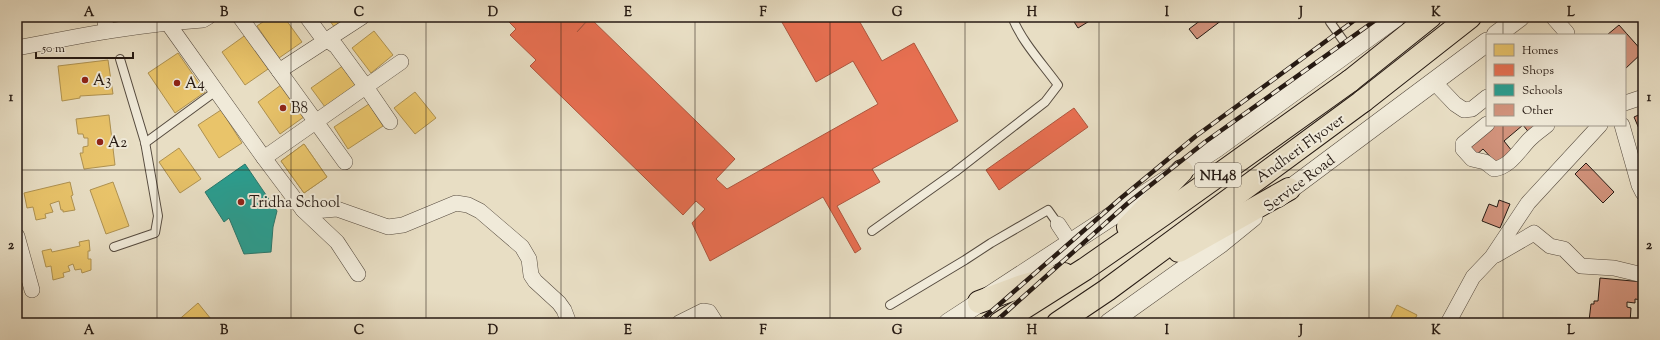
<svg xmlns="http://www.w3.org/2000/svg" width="1660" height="340" viewBox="0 0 1660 340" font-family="'Sorts Mill Goudy',serif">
<rect width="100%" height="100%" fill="#e8dec4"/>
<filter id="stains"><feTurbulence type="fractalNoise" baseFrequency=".005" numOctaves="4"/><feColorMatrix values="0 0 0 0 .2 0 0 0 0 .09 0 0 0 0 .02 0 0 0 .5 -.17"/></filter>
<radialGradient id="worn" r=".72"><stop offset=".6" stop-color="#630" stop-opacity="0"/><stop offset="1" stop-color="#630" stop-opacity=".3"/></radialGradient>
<!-- homes -->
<g fill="#e9c46a" stroke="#ae9150">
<path d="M270,17H284L302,42L279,58L257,26Z"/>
<path d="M327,17H351L335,28Z"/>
<path d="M374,31L393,55L371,73L352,48Z"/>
<path d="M247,34L271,67L245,85L222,52Z"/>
<path d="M178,53L205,92L175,113L148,73Z"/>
<path d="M108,60L113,94L80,96V98L62,101L58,66Z"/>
<path d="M344,65L358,84L325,107L311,88Z"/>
<path d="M285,82L308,114L280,134L258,102Z"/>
<path d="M415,92L436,118L415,134L394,108Z"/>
<path d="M369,104L383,126L348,149L334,127Z"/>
<path d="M221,110L242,143L219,158L198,125Z"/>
<path d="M109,115L115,165L84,169L80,153H83V147L88,146V138H84L83,134H78L76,119Z"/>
<path d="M304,144L327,177L304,193L281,161Z"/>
<path d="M304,144L327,177L304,193L281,161Z"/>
<path d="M179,148L201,179L180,193L159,162Z"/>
<path d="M70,182L73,195L71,196L75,210L63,212V210H61L59,201L50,204L53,212L45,214L46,218L36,220L33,207L27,208L24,193Z"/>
<path d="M113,182L129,226L106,234L90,190Z"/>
<path d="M89,240L90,251H88V259H91V270L82,273L81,269L75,270L73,264L68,266L70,271L63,273L64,277L53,280L51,266L46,267L42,251L51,249L52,252L80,246L79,242Z"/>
<path d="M198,303L211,319L206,323H175Z"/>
<path d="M1397,305L1417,315L1413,323H1388Z"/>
<path d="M707,315L711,323H692Z"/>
</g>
<!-- shops -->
<g fill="#e76f51" stroke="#ad563e">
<path d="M504,17H587L589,18L577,32L590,18L735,159L716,179L727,189L878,104L853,61L816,82L779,17H857L882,61L914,43L958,121L872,169L880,182L837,206L861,249L855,253L823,197L710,261L692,223L705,209L696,201L683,215L530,66L536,60L510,35L516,29Z"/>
<path d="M1074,108L1088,127L999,190L986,170Z"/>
</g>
<!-- schools -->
<path fill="#2a9d8f" stroke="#29766a" d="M245,164L277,211L273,227L271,252L244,254L229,218L224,222L205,192Z"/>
<!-- building -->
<g fill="#d1927b" stroke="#261a13">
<path d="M1071,17H1096L1078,28Z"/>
<path d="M1199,17H1226L1197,39L1189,29L1201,20Z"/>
<path d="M1619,25L1643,52L1625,69V35H1607Z"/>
<path d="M1643,113V138L1634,117Z"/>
<path d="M1492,125H1523L1504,141L1512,151L1497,164L1483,149L1475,156L1467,146Z"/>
<path d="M1523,125H1541L1530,134Z"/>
<path d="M1586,163L1614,192L1603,203L1575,174Z"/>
<path d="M1499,200L1510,204L1500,228L1482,221L1489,204L1497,207Z"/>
<path d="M1600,278L1643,282L1642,300L1635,299V303L1627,302V307L1631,308L1630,323H1617L1595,320V322L1589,321L1591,304H1594V301H1598Z"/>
</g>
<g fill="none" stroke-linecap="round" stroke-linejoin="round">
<defs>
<g id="service">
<path d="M1337,17L1330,22L1350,50"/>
<path d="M145,143L216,91"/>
<path d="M872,231L955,172L1045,102L1058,85C1042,63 1022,42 1012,17"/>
<path d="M114,247L155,233L158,216L145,142L120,59"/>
<path d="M890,305L965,260L991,243L1048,210L1058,224"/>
</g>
<g id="minor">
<path d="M104,17L107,31"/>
<path d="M240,17L345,162"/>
<path d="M307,17L321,36L336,46L366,87L390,122"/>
<path d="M1553,17L1567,33L1565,35"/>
<path d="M167,22L264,158L303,210L314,211L337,209L388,227L403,225L456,203L468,205L480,211L522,247L529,259L531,275L535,281L559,303L564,310L569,323"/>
<path d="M17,48C79,36 140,24 203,20L208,17"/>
<path d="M279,71L362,17"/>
<path d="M1434,82L1455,104L1464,110L1472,109L1487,97"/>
<path d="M1625,103L1643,97"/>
<path d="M1487,124L1463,144V149L1472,159L1485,162L1494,169C1510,167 1519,150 1530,139C1535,134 1541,130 1547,125"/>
<path d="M1622,125L1639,185L1643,193"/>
<path d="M264,158L401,62"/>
<path d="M303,210L337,242L358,274"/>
<path d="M1058,224L1070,242"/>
<path d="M17,236L32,290"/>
<path d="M1496,255L1534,233L1550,246L1564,249L1581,266L1614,268L1643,275"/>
<path d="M679,323L703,311L709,312L716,323"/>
<path d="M1448,323L1473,277L1492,257L1528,203L1600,125"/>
</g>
<g id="tertiary">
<path d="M1496,35L1520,17"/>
<path d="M1278,198L1487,42"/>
<path d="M948,323L1216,148L1396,17"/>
<path d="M1109,323L1221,243L1253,217"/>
</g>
<g id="trunk">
<path d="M1128,227L1182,171"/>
<path d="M1179,251L1289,189"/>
<path d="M979,302L1022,286L1064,274"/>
<path d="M1000,323L1085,269L1164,214L1350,81"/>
<path d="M1058,323L1107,290L1363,101"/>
</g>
<g id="motorway">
<path d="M1350,81L1430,17"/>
<path d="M1363,101L1470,17"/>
</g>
</defs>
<!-- service casing -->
<use href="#service" stroke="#564b3f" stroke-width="10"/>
<!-- minor casing -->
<use href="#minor" stroke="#564b3f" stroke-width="16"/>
<!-- tertiary casing -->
<use href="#tertiary" stroke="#564b3f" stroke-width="20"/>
<!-- trunk casing -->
<use href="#trunk" stroke="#261a13" stroke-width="24"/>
<!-- motorway casing -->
<use href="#motorway" stroke="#261a13" stroke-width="24"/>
<!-- service -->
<use href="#service" stroke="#f0ead9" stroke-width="8"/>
<!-- minor -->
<use href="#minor" stroke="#f0ead9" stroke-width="15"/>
<!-- tertiary -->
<use href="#tertiary" stroke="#f0ead9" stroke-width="19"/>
<!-- trunk -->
<use href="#trunk" stroke="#e8dec4" stroke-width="22"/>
<!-- motorway -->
<use href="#motorway" stroke="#e8dec4" stroke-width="22"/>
<defs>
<g id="rail">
<path d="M978,323L1121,198L1196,136L1359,17"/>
<path d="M994,323L1128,203L1205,142L1380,17"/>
</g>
</defs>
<!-- rail casing -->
<use href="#rail" stroke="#261a13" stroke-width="4.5"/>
<!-- rail -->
<use href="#rail" stroke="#f0ead9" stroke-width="3" stroke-dasharray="9" stroke-linecap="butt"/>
</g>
<!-- grid -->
<path fill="none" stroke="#261a13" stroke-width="1" stroke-opacity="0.55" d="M157,17V323M291,17V323M426,17V323M561,17V323M695,17V323M830,17V323M965,17V323M1099,17V323M1234,17V323M1369,17V323M1503,17V35M1503,125V323M17,170H1643"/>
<!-- markers -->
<g fill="#8f2418" stroke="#f0ead9" stroke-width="1.5">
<circle cx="85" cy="80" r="4"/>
<circle cx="177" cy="83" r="4"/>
<circle cx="283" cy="108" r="4"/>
<circle cx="100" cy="142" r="4"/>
<circle cx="241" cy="202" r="4"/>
</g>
<g text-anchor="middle" stroke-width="4" stroke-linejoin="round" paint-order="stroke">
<!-- shield labels -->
<rect fill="#f0ead9" stroke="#63584e" stroke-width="1" x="1195" y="163" width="46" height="24" rx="3"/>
<g font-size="14" font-weight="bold" fill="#261a13">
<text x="1218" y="180">NH48</text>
</g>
<!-- poi labels -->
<g font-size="15" fill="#261a13" stroke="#f0ead9" text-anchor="start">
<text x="93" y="85">A3</text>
<text x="185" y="88">A4</text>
<text x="291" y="113">B8</text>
<text x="108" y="147">A2</text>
<text x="249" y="207">Tridha School</text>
</g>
<!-- street labels -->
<g font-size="15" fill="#261a13" stroke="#f0ead9">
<text transform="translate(1300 148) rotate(-36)" y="5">Andheri Flyover</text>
<text transform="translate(1299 183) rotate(-37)" y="5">Service Road</text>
</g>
</g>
<!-- margin -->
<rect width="1660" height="340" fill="none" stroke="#e8dec4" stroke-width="44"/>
<!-- legend -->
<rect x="1486" y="34" width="140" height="92" fill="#f0ead9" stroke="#9f978a"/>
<rect x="1494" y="44" width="20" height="12" fill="#e9c46a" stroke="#9f978a"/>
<text x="1522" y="54" font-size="12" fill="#261a13">Homes</text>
<rect x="1494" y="64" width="20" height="12" fill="#e76f51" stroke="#9f978a"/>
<text x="1522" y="74" font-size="12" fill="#261a13">Shops</text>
<rect x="1494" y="84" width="20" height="12" fill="#2a9d8f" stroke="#9f978a"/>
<text x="1522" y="94" font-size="12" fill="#261a13">Schools</text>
<rect x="1494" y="104" width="20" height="12" fill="#d1927b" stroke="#9f978a"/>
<text x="1522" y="114" font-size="12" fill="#261a13">Other</text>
<!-- scale -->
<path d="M36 52v6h97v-6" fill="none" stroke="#261a13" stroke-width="2"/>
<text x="42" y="52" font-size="12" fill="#261a13" stroke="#f0ead9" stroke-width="3" paint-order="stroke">50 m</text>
<rect x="22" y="22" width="1616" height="296" fill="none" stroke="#261a13" stroke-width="1.5"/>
<g font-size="13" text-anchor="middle" font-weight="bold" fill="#261a13">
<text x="89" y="16">A</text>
<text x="224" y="16">B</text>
<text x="359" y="16">C</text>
<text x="493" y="16">D</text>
<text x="628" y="16">E</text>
<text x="763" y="16">F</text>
<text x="897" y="16">G</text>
<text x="1032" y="16">H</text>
<text x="1167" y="16">I</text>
<text x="1301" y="16">J</text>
<text x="1436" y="16">K</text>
<text x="1571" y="16">L</text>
<text x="11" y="101">1</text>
<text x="1649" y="101">1</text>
<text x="11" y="249">2</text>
<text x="1649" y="249">2</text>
<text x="89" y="334">A</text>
<text x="224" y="334">B</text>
<text x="359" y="334">C</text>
<text x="493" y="334">D</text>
<text x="628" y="334">E</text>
<text x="763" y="334">F</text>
<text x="897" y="334">G</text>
<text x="1032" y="334">H</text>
<text x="1167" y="334">I</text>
<text x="1301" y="334">J</text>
<text x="1436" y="334">K</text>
<text x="1571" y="334">L</text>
</g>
<rect width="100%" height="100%" filter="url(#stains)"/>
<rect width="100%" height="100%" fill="url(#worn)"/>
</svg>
